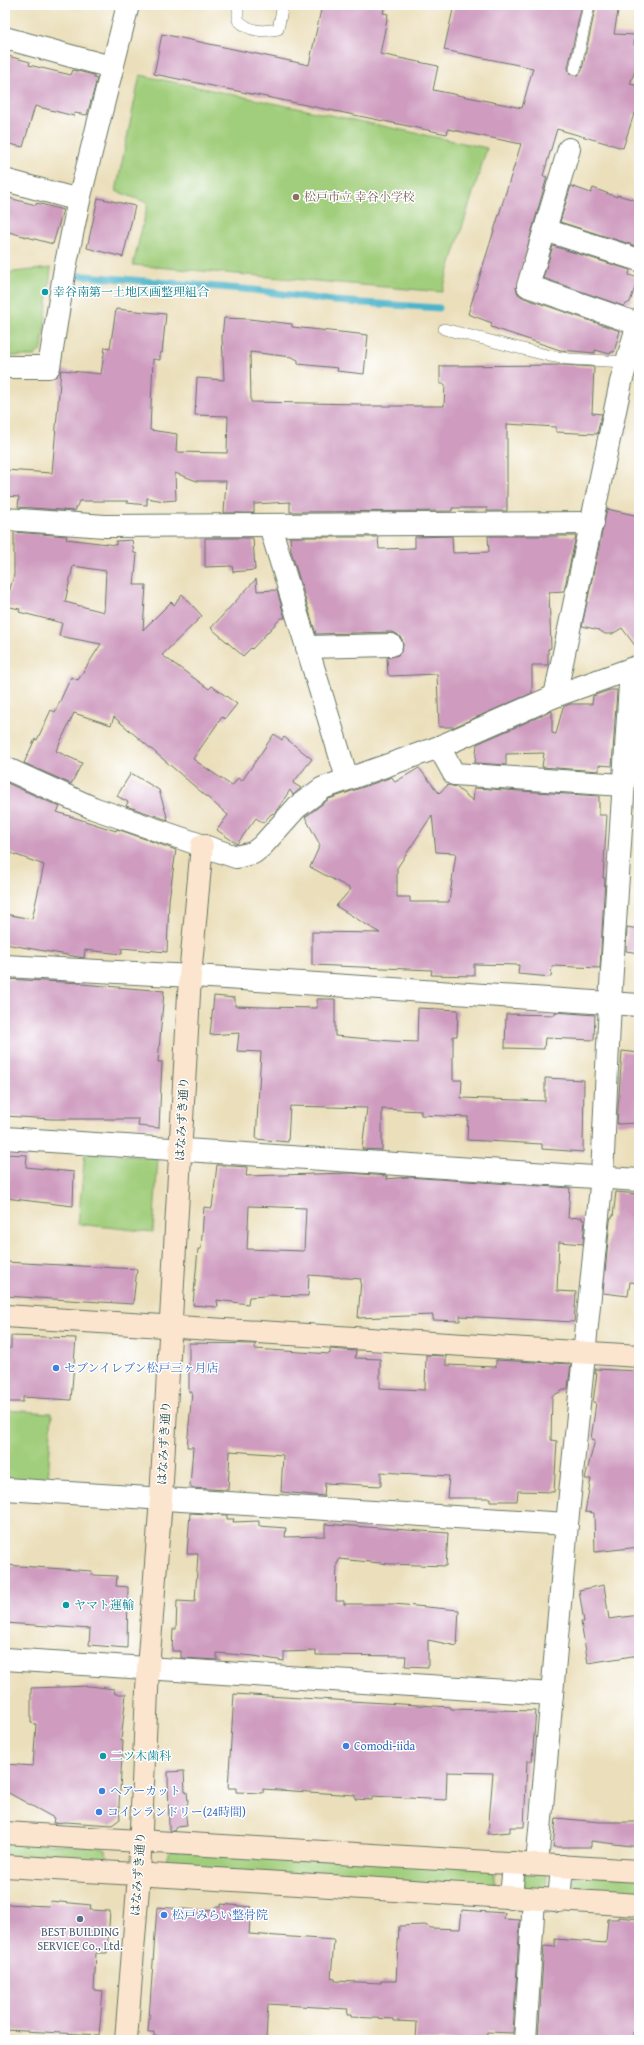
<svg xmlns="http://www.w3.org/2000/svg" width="644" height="2045" viewBox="0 0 644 2045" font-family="'Gentium Book Plus','Noto Serif JP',serif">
<rect width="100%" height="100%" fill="#fff"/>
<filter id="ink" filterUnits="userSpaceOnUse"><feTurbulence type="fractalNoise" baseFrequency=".025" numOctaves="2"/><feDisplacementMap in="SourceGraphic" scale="8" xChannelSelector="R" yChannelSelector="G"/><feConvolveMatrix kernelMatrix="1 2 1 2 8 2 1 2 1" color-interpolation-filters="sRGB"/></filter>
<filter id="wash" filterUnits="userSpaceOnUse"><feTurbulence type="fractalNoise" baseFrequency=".012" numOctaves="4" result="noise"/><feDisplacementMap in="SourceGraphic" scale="16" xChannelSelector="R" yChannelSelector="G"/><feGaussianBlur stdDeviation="0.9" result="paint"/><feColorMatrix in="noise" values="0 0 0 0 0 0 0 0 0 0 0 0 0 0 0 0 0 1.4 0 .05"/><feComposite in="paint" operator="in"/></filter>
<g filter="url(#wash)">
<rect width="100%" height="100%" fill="#ebdfbb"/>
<!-- green -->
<g fill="#a1ce7b" stroke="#608658">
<path d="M140,75L487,148L442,292L133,265L148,203L116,191Z"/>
<path d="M51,268L42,349L34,356H5V273Z"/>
<path d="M85,1153L158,1158L153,1232L78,1224Z"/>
<path d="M5,1410L52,1413L48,1481L5,1479Z"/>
<path d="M5,1841L100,1847L106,1850L108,1862L5,1861Z"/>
<path d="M174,1850L488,1868L494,1874V1884L487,1889L170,1868C165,1859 165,1855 174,1850Z"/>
<path d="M525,1870L547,1871L546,1892L523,1891Z"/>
<path d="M581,1874L639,1878V1899L579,1895C573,1889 571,1887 574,1878Z"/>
</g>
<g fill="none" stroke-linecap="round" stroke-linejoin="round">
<!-- stream -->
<path stroke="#4bb4c9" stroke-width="7" d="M73,275L254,290L334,301L439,308"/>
</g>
<g id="blocks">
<!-- building -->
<g fill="#cf9cc0" fill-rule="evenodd">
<path d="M322,5H385L383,13L388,14L380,54L438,66L433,90L522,108L533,68L444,50L454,5H582L568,68L570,74L574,76L580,74L582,70L596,5H619L614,34L635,35L634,45H639L636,68L630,84L639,86V115L634,114L623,148L557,129L543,176L547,177L516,288L518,294L524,298L620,331L614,352H611L610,354L595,350V353L560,350L491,327L492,323L468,314L521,144L448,129L447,134L154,74L162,34L309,65Z"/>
<path d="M8,56L30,62L29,65L71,75L73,70L94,75V78L97,79L87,115L75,113L74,116L35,106L23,147L5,143V108L9,89L5,88V67Z"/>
<path d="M571,186L591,193L593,188L617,197V195L639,201V236L636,246L560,222Z"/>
<path d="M5,197L36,205L37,203L63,210L53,244L5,231Z"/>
<path d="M98,198L135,206L123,257L87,248Z"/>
<path d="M553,246L630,270L629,275L638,278L630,302L623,306L543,278Z"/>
<path d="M116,309L166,314L162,353H160V360L153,359L150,430L177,434L176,452L227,453L228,416L195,415L197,378L224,380L222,337L224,318L249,319L292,324V327L368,335L364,374L337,371L338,368L298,364V360L292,357L250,352L251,402L361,404V406H444L445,384H440V366L563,365L594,367L592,413L602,414L597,434L556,432V427L507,424V511H487V508H452V511L290,512V502L254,504V513H224L226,481H197L175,473L176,500L164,501L147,498V505L127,503L128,501H79L75,511L18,507L19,497L5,496V470L52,473L61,370L101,374L105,347L110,348Z"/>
<path d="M607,509L639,516V651L622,628L612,634H605L599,630L582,626Z"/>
<path d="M14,532L67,536L66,539L116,545V541L132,540L134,553L137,554L134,585H146L143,630L171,602L174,605L182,594L202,616L162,655L209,689L212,686L237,704L225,719L222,717L193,759L232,786L238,778L242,781L274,734L282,740L284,737L312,759L293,783L301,788L293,795L290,790L275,813L271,814L263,823L256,818L237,844L217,830L228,815L114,717L111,725L74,713L56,751L82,763L71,784L24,763L35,739L37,740L51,710L55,712L71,677L78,680L101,644L59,636L62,623L19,612L20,609L5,606L14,575ZM73,566L106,571L104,612L65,602Z"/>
<path d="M452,536L453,553L489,552L488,536H576L564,591L549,592L551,648L548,649V665H532V693L454,727H439L437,674L390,676L388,674L387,658L398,655L402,651L403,645L402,639L397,634L391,632L316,634L291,551L290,537H378L379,549L415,548V537Z"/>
<path d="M205,538H253L255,570L233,572L232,566L205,567Z"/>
<path d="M256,579L257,591L277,590L285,618H281L252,649L251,648L243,656L211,628Z"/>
<path d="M610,690H617L612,766L599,765V771L542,767L544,753L506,754V765L475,763L477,744L552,711V733L556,734L563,707L570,704H592L593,696Z"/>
<path d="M419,768L439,793L448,785L456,787L473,801L474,788L599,796V815H607L603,878H605L600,968L552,966L551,977L518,974L519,965L474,964V976L431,975L432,970L312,965V932L380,933L336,906L351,889L310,867L320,845L305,817L329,799L392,777L395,782ZM432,815L436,852L456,853L449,902H410V897H397V868Z"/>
<path d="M131,773L159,790L168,820L126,806L128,802L117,796Z"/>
<path d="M5,782L60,807L57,812L116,831L117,829L176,850L169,900L167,952L122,948V954L85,950L84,958L5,944V914L32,919L44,865L5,851Z"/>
<path d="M627,927L639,929V953L626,951Z"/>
<path d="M5,979L82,983V984L164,991L158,1062H162L159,1128L138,1126L139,1119H51L5,1116Z"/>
<path d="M214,996L235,998V1006L263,1007L317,1008V999H335V1036L391,1041L417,1042L418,1008L458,1010L457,1036H453V1080H462L461,1098L545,1101V1078L584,1080L583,1152L542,1149V1144L467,1140L468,1117L421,1115V1111L382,1109V1150L362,1149L367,1108L290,1106L288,1142L256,1139L261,1052L237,1051L239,1033L210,1035Z"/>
<path d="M555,1012L595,1015L594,1040L545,1038L544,1049L505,1048L506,1014L555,1015Z"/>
<path d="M622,1051L639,1053V1123L617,1124Z"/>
<path d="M5,1154L27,1155L26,1167L74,1172L73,1206L5,1198Z"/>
<path d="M217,1165L247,1167L246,1176L350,1173L387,1176L386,1179L408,1177L570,1188L568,1218L582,1217V1220H585L583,1244L559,1242L557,1291L576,1292L574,1322L460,1316V1321L433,1320V1315L358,1318L361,1279L309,1275L308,1296L266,1295V1296L249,1297L248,1304L217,1300L218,1307L193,1305L198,1249H201L204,1207L212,1208ZM249,1206L306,1208L304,1251L247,1249Z"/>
<path d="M616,1192L639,1194V1283L630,1282L628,1296L603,1293L610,1221L611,1217H613Z"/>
<path d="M5,1262L137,1269L133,1304L5,1296Z"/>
<path d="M11,1336L76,1338L71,1400L23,1397V1402H5V1349L11,1348Z"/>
<path d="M189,1343L255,1344V1349L330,1354V1349L356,1351L355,1358L380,1359V1388L425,1390L426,1355L446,1356V1365L496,1367V1360L571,1364L568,1388L552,1396L551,1440L557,1441L554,1492L518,1491L517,1501H490V1498H447L449,1476L381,1472V1486L325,1483L324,1496L281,1492L283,1455L230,1451L228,1490L192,1488L190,1486L193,1447H187L192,1392H189Z"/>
<path d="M595,1369L639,1371V1547L595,1552L594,1513L585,1512L591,1479H585L595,1440L591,1439L596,1403L593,1402L597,1373L595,1374Z"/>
<path d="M190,1513L227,1515V1519H234L233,1522L259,1521V1526L286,1528L285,1537L325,1536V1524L448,1533L446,1566L390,1564L339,1559L338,1563H337L336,1601H344V1604H394L459,1610L457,1646L428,1640V1667L405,1666L406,1656L316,1655V1651L284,1652V1661L254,1656L217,1653V1660L181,1658V1651H172L173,1629H176L177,1601L195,1602L198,1554H187Z"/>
<path d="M5,1565L92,1571L91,1575L117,1576L116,1586L128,1587L127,1648L89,1645L90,1629L5,1623Z"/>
<path d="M604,1585L609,1619L639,1615V1655L588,1663L581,1622H584L579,1590Z"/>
<path d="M90,1686L114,1689L115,1694H126L121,1741H123L119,1805L120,1819L112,1825L65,1822L53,1823L54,1818L5,1791V1764L33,1766L36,1724L31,1723V1688Z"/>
<path d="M234,1694L451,1707V1709L536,1711L532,1761H527L524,1827H510V1832L488,1834L493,1773L447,1772L446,1800L372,1796V1800L355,1799V1795L263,1789V1793L236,1792V1788H228Z"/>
<path d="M184,1771L185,1792H187L188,1802L185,1808L187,1826L176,1827L174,1831L169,1830L168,1772Z"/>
<path d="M556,1818L600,1822H639V1847L591,1841V1847H553Z"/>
<path d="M50,1901L91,1905L90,1910L110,1911L107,1953H96L94,1990L103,1991L99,2035L5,2030V1904L49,1906Z"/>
<path d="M221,1904L251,1907L249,1934L334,1940L331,1978L335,1979V1981L381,1983V1981H396L399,1926L425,1925L431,1928L460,1929L462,1910L505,1913L504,1919L520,1920L513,2033L487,2032L486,2040H416L417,2022L394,2021V2019L351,2017V2015H347L348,2009L268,2004L266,2040H194V2038L154,2036V2032H148L157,1907L213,1911L214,1907H220Z"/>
<path d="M618,1917L639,1919V1993L636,2032H633V2040H538L544,1946L555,1947V1939L606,1943L608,1919H618Z"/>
</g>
</g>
</g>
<g filter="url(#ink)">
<use href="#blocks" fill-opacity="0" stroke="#667663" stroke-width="1"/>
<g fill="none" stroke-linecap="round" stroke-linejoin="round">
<defs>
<g id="lane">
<path d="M238,5V20C250,32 262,32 278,29L283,5"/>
<path d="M575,69L589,5"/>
<path d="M444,329L550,356L569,359L627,362"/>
</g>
<g id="street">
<path d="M5,38L111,67"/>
<path d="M569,149L528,286L638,324"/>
<path d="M5,180L79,200"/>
<path d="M545,230L639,260"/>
<path d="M5,367H49L65,268L79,200L128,5"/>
<path d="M5,519L105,526L593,523"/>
<path d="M270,526L347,778"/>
<path d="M307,647L391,645"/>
<path d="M555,696L621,382L639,320"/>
<path d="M439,747L454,774L623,785"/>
<path d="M5,768L93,808L236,857L253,853L262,846L297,807L323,788L439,747L555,696L639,666"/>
<path d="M5,966L210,977L639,1005"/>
<path d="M5,1138L639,1180"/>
<path d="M5,1489L567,1524"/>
<path d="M5,1659L552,1694L567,1524L602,1176L610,1002L631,669"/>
<path d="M537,1864L552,1694"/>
<path d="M511,1898L514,1863"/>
<path d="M559,1901L562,1866"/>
<path d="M525,2040L534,1899"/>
</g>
<g id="secondary">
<path d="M5,1316L639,1356"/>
<path d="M5,1833L639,1871"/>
<path d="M5,1866L639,1905"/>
<path d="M126,2040L139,1875L148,1668L161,1499L190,976L202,845"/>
</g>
</defs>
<!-- lane casing -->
<use href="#lane" stroke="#667663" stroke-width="12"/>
<!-- street casing -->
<use href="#street" stroke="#667663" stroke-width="24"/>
<!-- secondary casing -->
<use href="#secondary" stroke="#667663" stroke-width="24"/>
<!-- lane -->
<use href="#lane" stroke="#fff" stroke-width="11"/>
<!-- street -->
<use href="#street" stroke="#fff" stroke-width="22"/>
<!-- secondary -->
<use href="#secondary" stroke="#fce5cf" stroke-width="22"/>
</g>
</g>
<!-- markers -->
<circle fill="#8d6e63" stroke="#fff" stroke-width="1.5" cx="296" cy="197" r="4"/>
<g fill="#0f9aa8" stroke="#fff" stroke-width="1.5">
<circle cx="45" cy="292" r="4"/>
<circle cx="66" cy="1605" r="4"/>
<circle cx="103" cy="1756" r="4"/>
</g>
<g fill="#3f7fe0" stroke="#fff" stroke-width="1.5">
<circle cx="56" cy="1368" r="4"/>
<circle cx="346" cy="1746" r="4"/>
<circle cx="102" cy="1791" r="4"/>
<circle cx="99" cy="1812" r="4"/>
<circle cx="164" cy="1915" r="4"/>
</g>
<circle fill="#5c6f8a" stroke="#fff" stroke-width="1.5" cx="80" cy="1919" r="4"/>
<g text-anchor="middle" stroke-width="3" stroke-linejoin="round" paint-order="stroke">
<!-- education labels -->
<g font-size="12" fill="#785e54" stroke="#fff" text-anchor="start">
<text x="304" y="201">松戸市立 幸谷小学校</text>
</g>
<!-- culture labels -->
<g font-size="12" fill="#0d838f" stroke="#fff" text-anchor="start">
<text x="53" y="296">幸谷南第一土地区画整理組合</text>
<text x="74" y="1609">ヤマト運輸</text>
<text x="111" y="1760">二ツ木歯科</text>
</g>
<!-- street labels -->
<g font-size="12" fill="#1f3d34" stroke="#fff">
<text transform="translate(182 1119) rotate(-87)" y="4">はなみずき通り</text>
<text transform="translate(164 1443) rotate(-87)" y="4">はなみずき通り</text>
<text transform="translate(138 1874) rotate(-86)" y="4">はなみずき通り</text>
</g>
<!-- shop labels -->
<g font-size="12" fill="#366cbe" stroke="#fff" text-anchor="start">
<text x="64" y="1372">セブンイレブン松戸三ヶ月店</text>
<text x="354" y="1750">Comodi-iida</text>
<text x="110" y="1795">ヘアーカット</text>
<text x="107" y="1816">コインランドリー(24時間)</text>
<text x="172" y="1919">松戸みらい整骨院</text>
</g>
<!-- service labels -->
<g font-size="12" fill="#4e5e75" stroke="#fff">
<text x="80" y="1936">BEST BUILDING<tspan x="80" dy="14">SERVICE Co., Ltd.</tspan></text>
</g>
</g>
<!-- margin -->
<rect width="644" height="2045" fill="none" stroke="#fff" stroke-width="20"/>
</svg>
